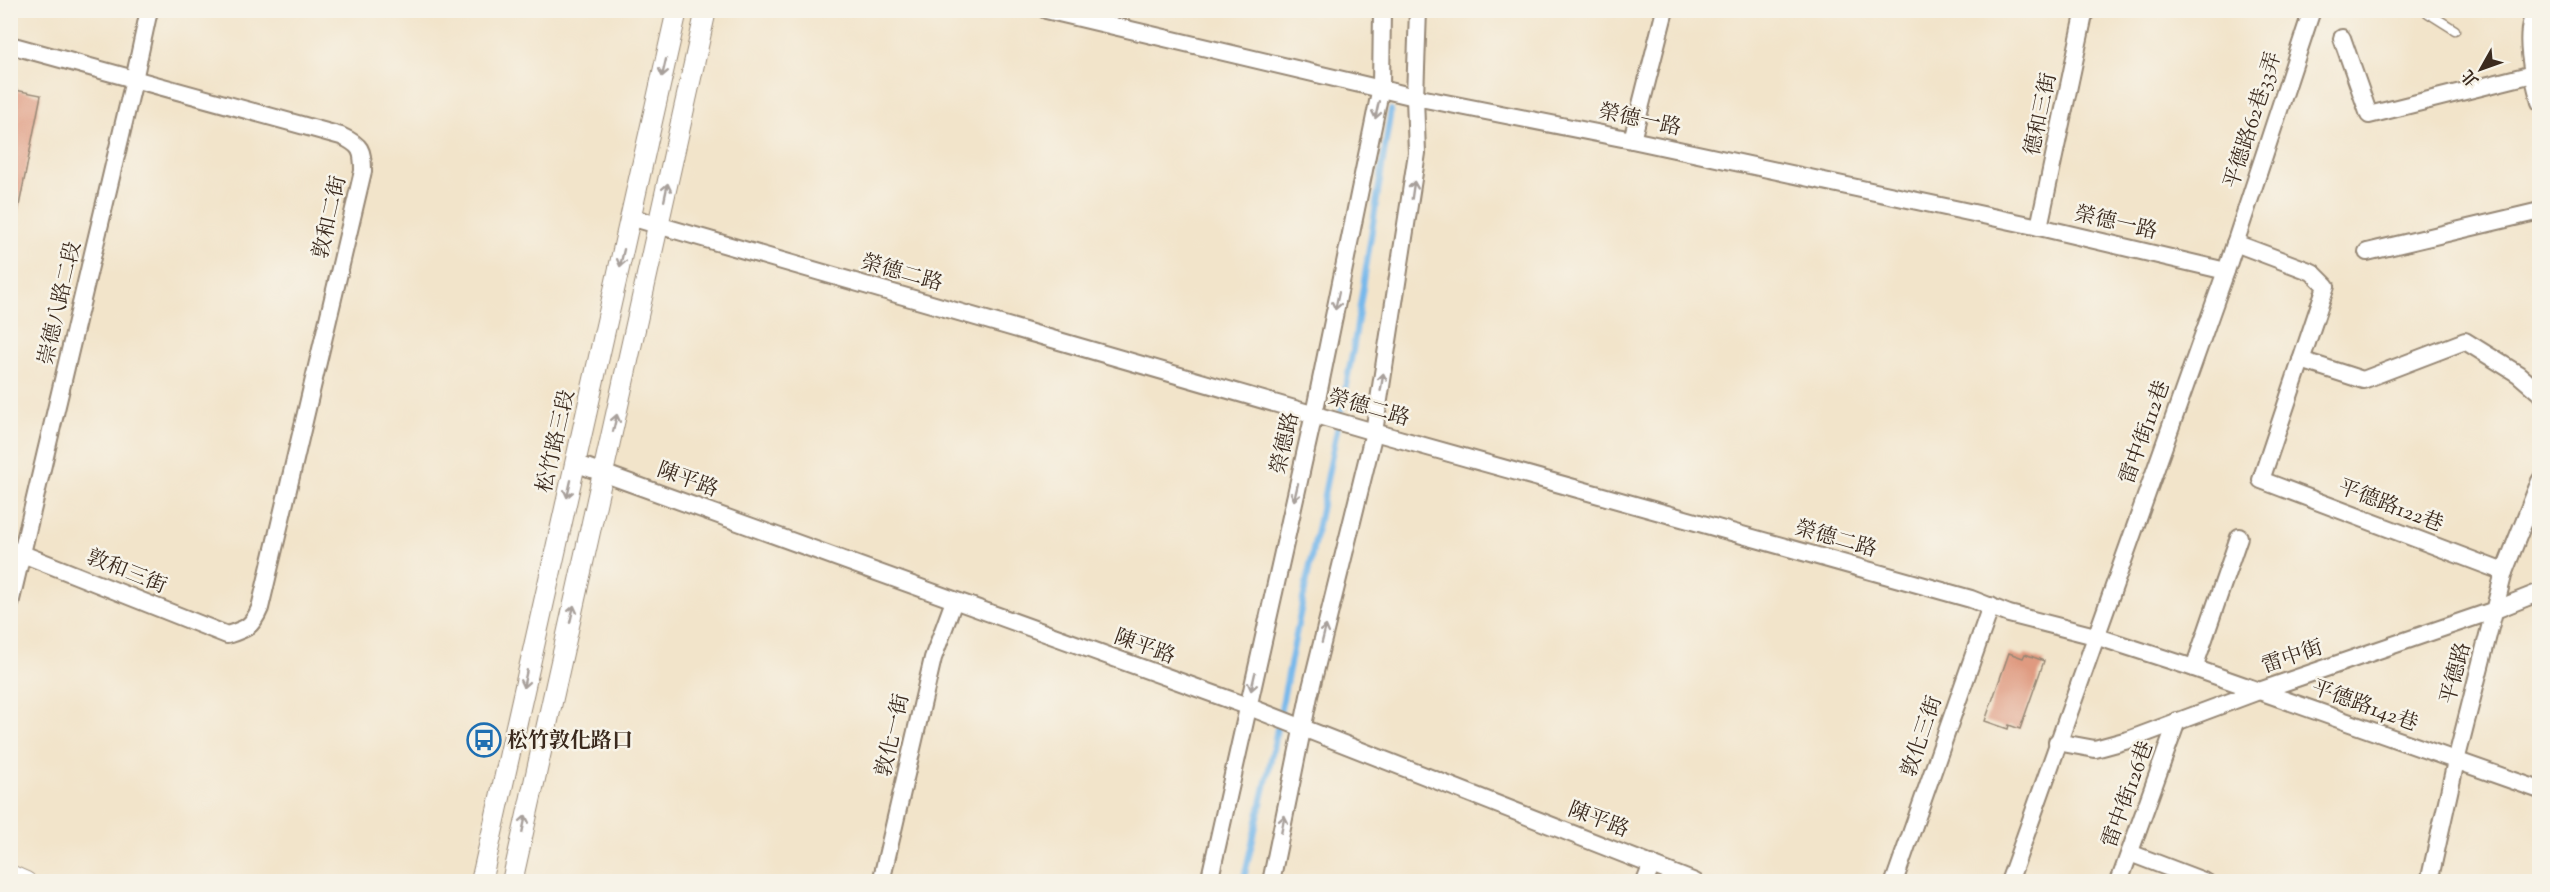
<svg xmlns="http://www.w3.org/2000/svg" width="2550" height="892" viewBox="0 0 2550 892" font-family="'Sorts Mill Goudy','Noto Serif TC',serif">
<rect width="100%" height="100%" fill="#f7f3e8"/>
<filter id="ink" filterUnits="userSpaceOnUse"><feTurbulence type="fractalNoise" baseFrequency=".0167" numOctaves="2"/><feDisplacementMap in="SourceGraphic" scale="12" xChannelSelector="R" yChannelSelector="G"/><feConvolveMatrix kernelMatrix="1 2 1 2 8 2 1 2 1" color-interpolation-filters="sRGB"/></filter>
<filter id="wash" filterUnits="userSpaceOnUse"><feTurbulence type="fractalNoise" baseFrequency=".008" numOctaves="4" result="noise"/><feDisplacementMap in="SourceGraphic" scale="24" xChannelSelector="R" yChannelSelector="G"/><feGaussianBlur stdDeviation="1.35" result="paint"/><feColorMatrix in="noise" values="0 0 0 0 0 0 0 0 0 0 0 0 0 0 0 0 0 1.4 0 .05"/><feComposite in="paint" operator="in"/></filter>
<g filter="url(#wash)">
<rect width="100%" height="100%" fill="#f2e4ca"/>
<g fill="none" stroke-linecap="round" stroke-linejoin="round">
<!-- stream -->
<path stroke="#76b8eb" stroke-width="6" d="M1243,882L1269,769L1353,350L1391,110"/>
</g>
<g id="blocks">
<!-- building -->
<g fill="#df9a80">
<path d="M10,89L41,95L18,211L10,210Z"/>
<path d="M2009,653L2023,658L2025,654L2044,661L2020,729L2009,725L2008,729L1985,721Z"/>
</g>
</g>
</g>
<g filter="url(#ink)">
<use href="#blocks" fill-opacity="0" stroke="#968774" stroke-width="1.5"/>
<g fill="none" stroke-linecap="round" stroke-linejoin="round">
<defs>
<path id="service" d="M2429,10L2428,13L2455,30"/>
<g id="minor">
<path d="M1046,10L1415,97L1632,140L2039,227L2226,271"/>
<path d="M2537,10C2521,30 2534,80 2540,102"/>
<path d="M2342,38L2369,115L2533,74"/>
<path d="M10,45L341,136C361,145 363,150 363,171L260,608C252,627 246,629 227,635L10,549"/>
<path d="M1632,140L1665,10"/>
<path d="M630,217L1374,432L1971,599L2009,614L2095,636L2194,668L2540,790"/>
<path d="M2039,227L2085,10"/>
<path d="M2235,243L2312,272L2326,286L2261,480L2504,572"/>
<path d="M2367,252L2540,211"/>
<path d="M2301,360L2363,380L2465,341L2518,374L2540,393"/>
<path d="M575,463L1247,706L1695,882"/>
<path d="M10,604L134,80L149,10"/>
<path d="M2194,668L2239,537"/>
<path d="M2057,742L2095,749L2128,740L2259,691L2495,610L2540,592"/>
<path d="M2130,853L2206,882"/>
<path d="M881,882L933,658L954,601"/>
<path d="M1209,882L1314,414L1381,87L1382,10"/>
<path d="M1271,882L1309,696L1374,432L1417,153L1415,97L1418,10"/>
<path d="M1645,882L1652,864"/>
<path d="M1894,882L1991,606"/>
<path d="M2009,882L2226,271L2312,10"/>
<path d="M2119,882L2177,721"/>
<path d="M2429,882L2456,761L2504,572L2540,481"/>
</g>
<g id="tertiary">
<path d="M10,875L26,882"/>
<path d="M481,882L677,10"/>
<path d="M512,882L706,10"/>
</g>
</defs>
<!-- service casing -->
<use href="#service" stroke="#968774" stroke-width="11"/>
<!-- minor casing -->
<use href="#minor" stroke="#968774" stroke-width="20"/>
<!-- tertiary casing -->
<use href="#tertiary" stroke="#968774" stroke-width="22"/>
<!-- service -->
<use href="#service" stroke="#fff" stroke-width="8"/>
<!-- minor -->
<use href="#minor" stroke="#fff" stroke-width="16"/>
<!-- tertiary -->
<use href="#tertiary" stroke="#fff" stroke-width="20"/>
</g>
<!-- one-way arrows -->
<defs><path id="oneway-shaft" d="M-6 0H5M1.5-3L5.5 0L1.5 3" fill="none" stroke-width="1.6" stroke-linecap="round" stroke-linejoin="round" transform="scale(1.5)"/></defs>
<g stroke="#a79f9a">
<use href="#oneway-shaft" transform="translate(664 68) rotate(103)"/>
<use href="#oneway-shaft" transform="translate(1377 110) rotate(102)"/>
<use href="#oneway-shaft" transform="translate(1413 190) rotate(-82)"/>
<use href="#oneway-shaft" transform="translate(666 192) rotate(-78)"/>
<use href="#oneway-shaft" transform="translate(622 258) rotate(103)"/>
<use href="#oneway-shaft" transform="translate(1337 301) rotate(102)"/>
<use href="#oneway-shaft" transform="translate(1382 382) rotate(-81)"/>
<use href="#oneway-shaft" transform="translate(615 423) rotate(-77)"/>
<use href="#oneway-shaft" transform="translate(569 489) rotate(103)"/>
<use href="#oneway-shaft" transform="translate(1296 492) rotate(103)"/>
<use href="#oneway-shaft" transform="translate(572 614) rotate(-77)"/>
<use href="#oneway-shaft" transform="translate(1324 634) rotate(-76)"/>
<use href="#oneway-shaft" transform="translate(525 679) rotate(102)"/>
<use href="#oneway-shaft" transform="translate(1253 682) rotate(103)"/>
<use href="#oneway-shaft" transform="translate(524 824) rotate(-78)"/>
<use href="#oneway-shaft" transform="translate(1283 824) rotate(-79)"/>
</g>
</g>
<!-- icons -->
<defs>
<symbol id="bus-ring" viewBox="-11 -11 22 22"><circle r="9.5" fill="#f7f3e8" stroke="#1f6fb2" stroke-width="1.5"/><path d="M-5-6H5V4H4V6H2V4H-2V6H-4V4H-5ZM-3.5-4V0h7V-4ZM-3.5 1.2v1.5H-2V1.2ZM2 1.2v1.5H3.5V1.2Z" fill="#1f6fb2"/></symbol>
</defs>
<g fill-rule="evenodd">
<use href="#bus-ring" x="465" y="721" width="38" height="38"/>
</g>
<g text-anchor="middle" stroke-width="5" stroke-linejoin="round" paint-order="stroke">
<!-- street labels -->
<g font-size="21" fill="#3b2a1e" stroke="#f7f3e8">
<text transform="translate(2040 114) rotate(-78)" y="7">德和三街</text>
<text transform="translate(1640 119) rotate(12)" y="7">榮德一路</text>
<text transform="translate(2252 120) rotate(-72)" y="7">平德路62巷33弄</text>
<text transform="translate(329 217) rotate(-77)" y="7">敦和二街</text>
<text transform="translate(2116 222) rotate(13)" y="7">榮德一路</text>
<text transform="translate(902 272) rotate(16)" y="7">榮德二路</text>
<text transform="translate(59 303) rotate(-77)" y="7">崇德八路二段</text>
<text transform="translate(1369 407) rotate(16)" y="7">榮德二路</text>
<text transform="translate(2144 432) rotate(-70)" y="7">雷中街112巷</text>
<text transform="translate(555 441) rotate(-77)" y="7">松竹路三段</text>
<text transform="translate(1284 443) rotate(-77)" y="7">榮德路</text>
<text transform="translate(688 479) rotate(20)" y="7">陳平路</text>
<text transform="translate(2391 505) rotate(21)" y="7">平德路122巷</text>
<text transform="translate(1836 538) rotate(16)" y="7">榮德二路</text>
<text transform="translate(127 571) rotate(22)" y="7">敦和三街</text>
<text transform="translate(1145 646) rotate(20)" y="7">陳平路</text>
<text transform="translate(2292 656) rotate(-19)" y="7">雷中街</text>
<text transform="translate(2455 673) rotate(-75)" y="7">平德路</text>
<text transform="translate(2365 705) rotate(20)" y="7">平德路142巷</text>
<text transform="translate(892 735) rotate(-77)" y="7">敦化一街</text>
<text transform="translate(1921 736) rotate(-71)" y="7">敦化三街</text>
<text transform="translate(2127 794) rotate(-70)" y="7">雷中街126巷</text>
<text transform="translate(1599 819) rotate(21)" y="7">陳平路</text>
</g>
<!-- poi labels -->
<g font-size="21" font-weight="bold" fill="#3b2a1e" stroke="#f7f3e8" text-anchor="start">
<text x="507" y="747">松竹敦化路口</text>
</g>
</g>
<!-- margin -->
<rect width="2550" height="892" fill="none" stroke="#f7f3e8" stroke-width="36"/>
<!-- north arrow -->
<g transform="translate(2481 69) rotate(230)" stroke="#f7f3e8" stroke-width="4.5" paint-order="stroke">
<path d="M0-4.5L10 22L0 15L-10 22Z" fill="#3b2a1e"/>
<text y="-9" font-size="16" font-weight="bold" text-anchor="middle" fill="#3b2a1e">北</text>
</g>
</svg>
